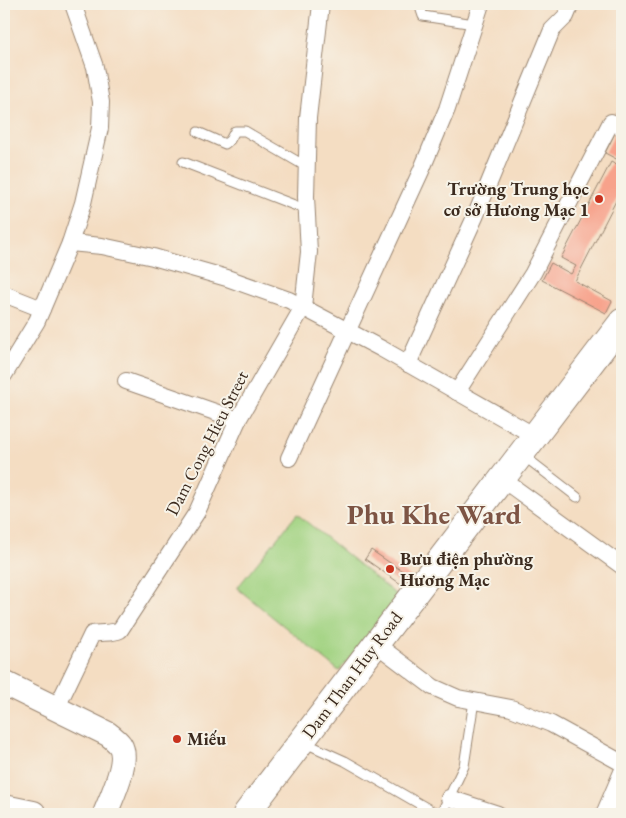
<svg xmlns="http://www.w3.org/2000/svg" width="626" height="818" viewBox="0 0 626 818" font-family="'EB Garamond',serif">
<rect width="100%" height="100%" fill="#f7f3e8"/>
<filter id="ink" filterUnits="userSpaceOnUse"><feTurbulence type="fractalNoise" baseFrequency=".02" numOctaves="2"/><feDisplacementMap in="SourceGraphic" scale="10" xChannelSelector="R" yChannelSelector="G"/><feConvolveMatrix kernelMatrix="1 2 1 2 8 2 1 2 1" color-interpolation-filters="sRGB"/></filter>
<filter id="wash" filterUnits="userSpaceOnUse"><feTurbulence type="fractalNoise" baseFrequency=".0096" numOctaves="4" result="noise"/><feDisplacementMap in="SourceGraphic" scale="20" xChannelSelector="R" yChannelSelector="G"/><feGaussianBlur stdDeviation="1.12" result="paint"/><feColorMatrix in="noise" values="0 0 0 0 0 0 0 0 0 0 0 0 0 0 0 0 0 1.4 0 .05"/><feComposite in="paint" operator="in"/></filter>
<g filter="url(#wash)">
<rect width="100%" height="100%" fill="#f4ddc2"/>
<!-- green -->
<path fill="#a2d382" stroke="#6e7e50" d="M297,514L399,597L339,671L237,588Z"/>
<g id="blocks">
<!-- building -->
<g fill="#f7a28b">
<path d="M615,133L622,136V162L605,153Z"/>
<path d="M611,162L622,168V189L575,281L612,301L606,313L542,280L551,263L571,274L576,266L561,258Z"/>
<path d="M371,550L414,579L408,589L365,559Z"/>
</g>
</g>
</g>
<g filter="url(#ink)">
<use href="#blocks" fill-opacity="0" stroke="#988470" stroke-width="1"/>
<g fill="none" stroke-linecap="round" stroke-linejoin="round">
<defs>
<g id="lane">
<path d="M422,4L421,10L423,16L474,24"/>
<path d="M198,132L225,144L230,140L235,131H245L307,167"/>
<path d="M183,162L307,210"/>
<path d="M524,456L577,497"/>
<path d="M303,742L345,761L437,814"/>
<path d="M441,814L464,766L474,701"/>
</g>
<g id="street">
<path d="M70,243L102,246L153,257L227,278L289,300L382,349L535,436"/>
<path d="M4,294L42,309"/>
<path d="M408,364L475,217L552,30L566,16L571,4"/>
<path d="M4,375L37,321L70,243L83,203L100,128L101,102L95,67L73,4"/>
<path d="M126,381L238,420"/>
<path d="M457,392L533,273L611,122L622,127"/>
<path d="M289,458L421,171L447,109L481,4"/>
<path d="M502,479L622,566"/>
<path d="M376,644L433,687L458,698L511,708L551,724L622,763"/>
<path d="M56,709L92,634C101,632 112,634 120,630L197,512L238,420L303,307L309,252L306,197L308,118L321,4"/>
<path d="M449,798L498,814"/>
<path d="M604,814L622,772"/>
</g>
<path id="secondary" d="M4,683L108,734C112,737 117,741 120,745C130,761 111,798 105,814"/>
<g id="primary">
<path d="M4,808L33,814"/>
<path d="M246,814L622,322"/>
</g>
</defs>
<!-- lane casing -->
<use href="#lane" stroke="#988470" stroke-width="11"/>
<!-- street casing -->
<use href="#street" stroke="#988470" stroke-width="18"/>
<!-- secondary casing -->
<use href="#secondary" stroke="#988470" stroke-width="26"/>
<!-- primary casing -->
<use href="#primary" stroke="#988470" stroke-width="28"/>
<!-- lane -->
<use href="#lane" stroke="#fff" stroke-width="9"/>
<!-- street -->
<use href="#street" stroke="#fff" stroke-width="16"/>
<!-- secondary -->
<use href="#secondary" stroke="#fff" stroke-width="24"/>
<!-- primary -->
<use href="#primary" stroke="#fff" stroke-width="26"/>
</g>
</g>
<!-- markers -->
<g fill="#c8321e" stroke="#f7f3e8" stroke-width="2">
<circle cx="599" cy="199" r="5"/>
<circle cx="390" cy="569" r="5"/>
<circle cx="177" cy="739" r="5"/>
</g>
<g text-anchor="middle" stroke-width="4" stroke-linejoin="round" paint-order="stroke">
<!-- poi labels -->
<g font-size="18" font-weight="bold" fill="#3b2a1e" stroke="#f7f3e8" text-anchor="start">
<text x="589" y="195" text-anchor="end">Trường Trung học<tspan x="589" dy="21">cơ sở Hương Mạc 1</tspan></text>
<text x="400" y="565">Bưu điện phường<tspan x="400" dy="21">Hương Mạc</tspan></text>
<text x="187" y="745">Miếu</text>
</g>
<!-- street labels -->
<g font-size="18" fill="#3b2a1e" stroke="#f7f3e8">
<text transform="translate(207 443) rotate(-63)" y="6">Dam Cong Hieu Street</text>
<text transform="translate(352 675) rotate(-53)" y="6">Dam Than Huy Road</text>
</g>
<!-- town labels -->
<g font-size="28" font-weight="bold" fill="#7d5444" stroke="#f7f3e8">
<text x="434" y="524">Phu Khe Ward</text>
</g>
</g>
<!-- margin -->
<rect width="626" height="818" fill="none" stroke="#f7f3e8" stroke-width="20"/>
</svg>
